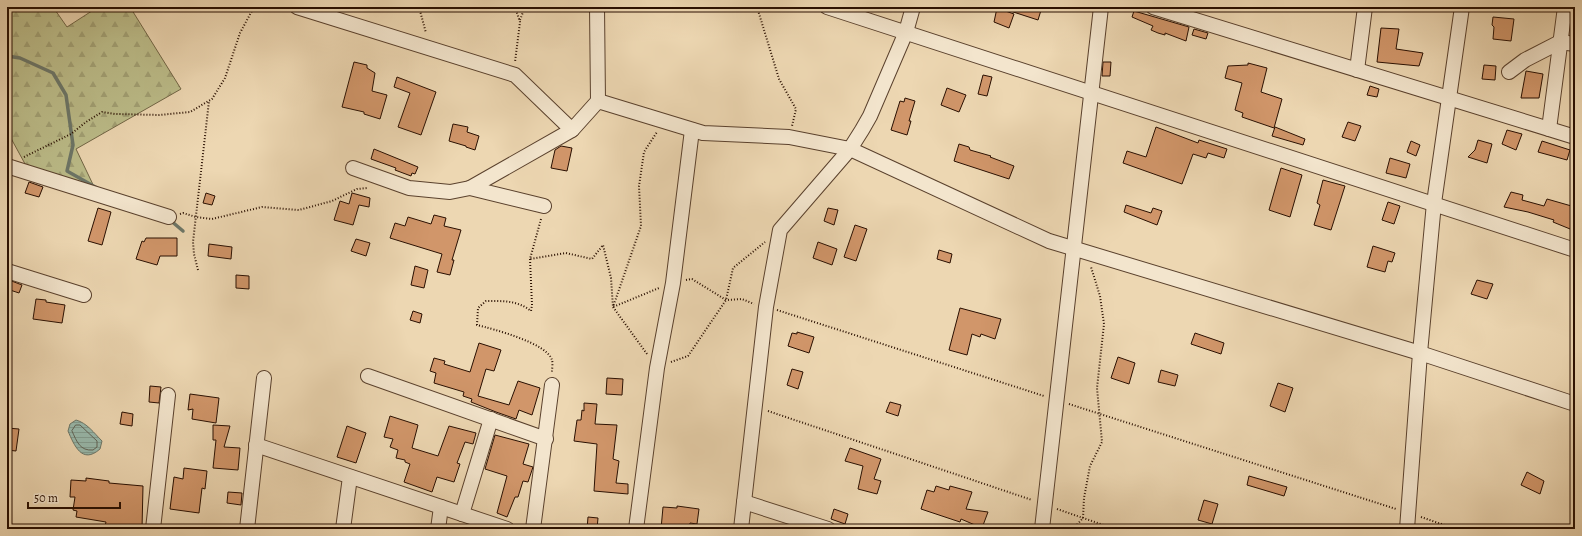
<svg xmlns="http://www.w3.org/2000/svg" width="1582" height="536" viewBox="0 0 1582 536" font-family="Alegreya,serif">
<defs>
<pattern id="forest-firs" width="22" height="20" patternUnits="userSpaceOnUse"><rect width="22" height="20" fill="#bcbd8a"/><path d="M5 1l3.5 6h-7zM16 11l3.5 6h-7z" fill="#a2a175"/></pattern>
<pattern id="water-rules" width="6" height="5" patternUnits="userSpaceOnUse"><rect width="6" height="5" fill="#99baad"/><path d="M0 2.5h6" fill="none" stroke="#849f93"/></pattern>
</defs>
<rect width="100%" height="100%" fill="#edd7b2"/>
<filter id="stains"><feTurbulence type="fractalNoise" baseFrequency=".005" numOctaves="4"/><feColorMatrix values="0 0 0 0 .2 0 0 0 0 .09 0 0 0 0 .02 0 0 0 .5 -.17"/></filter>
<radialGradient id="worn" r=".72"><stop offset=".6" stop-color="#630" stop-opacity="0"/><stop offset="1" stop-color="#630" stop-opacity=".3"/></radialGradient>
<!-- forest -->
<path fill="url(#forest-firs)" stroke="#726646" d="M7,7H53L67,27L98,7H130L181,89L76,149L98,195L30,173L7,131Z"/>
<!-- water -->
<path fill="url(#water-rules)" stroke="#6c7668" d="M76,420C87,423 94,433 102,441L100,449C82,465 74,445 68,431L70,424Z"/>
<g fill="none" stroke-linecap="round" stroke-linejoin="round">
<!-- shore -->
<path stroke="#616457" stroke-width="1" d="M76,425H80L97,441V447L93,450C80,451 77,442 72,431Z"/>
<!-- stream -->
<g stroke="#6c7668" stroke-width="3.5">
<path d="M7,56L20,58L53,73L66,95L73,145L67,171L97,188"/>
<path d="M170,220L183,231"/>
</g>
</g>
<!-- building -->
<g fill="#d1966a" stroke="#290f01">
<path d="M1005,7H1042L1038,20L1004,9Z"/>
<path d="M997,8L1014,14L1009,28L994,22Z"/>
<path d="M1134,11L1189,27L1186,41L1165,33V35L1158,33L1151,30L1153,26L1132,17Z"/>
<path d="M1493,17L1514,19L1511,41L1493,39L1494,27L1492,25Z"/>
<path d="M1381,28L1399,29L1396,49L1423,53L1419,66L1377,62Z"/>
<path d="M1194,29L1208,33L1206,39L1192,35Z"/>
<path d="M354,62L367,65V68L375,73L372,91L387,95L380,119L364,114V112L342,107Z"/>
<path d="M1103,62H1111L1110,76H1102Z"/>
<path d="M1248,63L1267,68L1261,92L1282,99L1274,128L1242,117L1243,113L1235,110L1242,83L1225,78L1228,66L1248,65Z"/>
<path d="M1484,65L1496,66L1495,80L1482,79Z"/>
<path d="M1526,71L1543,74L1539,98H1521Z"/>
<path d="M983,75L992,77L987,96L978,94Z"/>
<path d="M397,77L436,92L421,135L398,127L410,93L394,87Z"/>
<path d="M1370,86L1379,89L1377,97L1367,95Z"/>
<path d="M947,88L966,95L959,112L941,105Z"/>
<path d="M905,98L915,101L909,121H911L907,135L891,130L900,101L904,102Z"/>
<path d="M1348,122L1361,126L1355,141L1342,137Z"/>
<path d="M453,124L468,127L467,132L479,136L475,150L466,147V146L449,141Z"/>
<path d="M1156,127L1198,143L1199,140L1227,149L1224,158L1208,153L1206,158L1193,154L1182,184L1123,163L1127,151L1146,157Z"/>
<path d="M1275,127L1305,139L1303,145L1272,136Z"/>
<path d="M1507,130L1522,134L1516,150L1502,144Z"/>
<path d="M1478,140L1492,144L1487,163L1468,157L1475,150Z"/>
<path d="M1411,141L1420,145L1416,156L1407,152Z"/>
<path d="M1542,141L1570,150L1567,160L1538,152Z"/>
<path d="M959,144L969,147L970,150L991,156L990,157L1014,166L1009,179L954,161Z"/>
<path d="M561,146L572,148L567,171L551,168L555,150Z"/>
<path d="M374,149L418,167L415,174L412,173L411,176L395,170L396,168L371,159Z"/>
<path d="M1390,158L1410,164L1406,178L1386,173Z"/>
<path d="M1281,168L1302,175L1290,217L1269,210Z"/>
<path d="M1323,180L1345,186L1331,230L1314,225L1320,205L1317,203Z"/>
<path d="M29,182L43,187L39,197L25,193Z"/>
<path d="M1511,192L1523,195L1522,200L1544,206L1547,199L1575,207V231L1553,222L1554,220L1528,212L1504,207Z"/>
<path d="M206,193L215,196L212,205L203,203Z"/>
<path d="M352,193L370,198L369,207L359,205L353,225L334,220L340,201L349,204Z"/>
<path d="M1388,202L1400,206L1394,224L1382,220Z"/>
<path d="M1126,205L1151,213L1153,208L1162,211L1157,225L1124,212Z"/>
<path d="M98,208L111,212L102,245L88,241Z"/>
<path d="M828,208L838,210L834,225L824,221Z"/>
<path d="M434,215L446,218L444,226L461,230L452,260H454L450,275L437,272L442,254L390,238L395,223L405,226L408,217L431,224Z"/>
<path d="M855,225L867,229L856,261L844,257Z"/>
<path d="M146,238H177V256H160L157,265L136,259L142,241L144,242Z"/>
<path d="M356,239L370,243L366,256L351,251Z"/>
<path d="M818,242L837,249L832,265L813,258Z"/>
<path d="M209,244L232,247L231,259L208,256Z"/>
<path d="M1373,246L1395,253L1392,262L1388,261L1385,272L1367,267Z"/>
<path d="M939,250L952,254L950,263L937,259Z"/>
<path d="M415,266L428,270L424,288L411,285Z"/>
<path d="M236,275L249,276V289L236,288Z"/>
<path d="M9,280L22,285L19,293L7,289Z"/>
<path d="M1477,280L1493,284L1487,299L1471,294Z"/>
<path d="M36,299L46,300V302L65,305L62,323L33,319Z"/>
<path d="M960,308L1001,319L995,339L981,334L980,337L972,334L967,355L949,350Z"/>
<path d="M413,311L422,314L420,323L410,320Z"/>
<path d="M797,332L814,337L809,353L788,346L792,333L797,334Z"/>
<path d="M1195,333L1224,343L1221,354L1191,344Z"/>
<path d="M479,343L501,350L494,371L486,369L478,396L509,405L518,381L540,388L532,415L519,410L516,419L496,412L471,402L472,399L463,396L464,392L434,383L436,373L430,371L434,358L445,361L444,364L470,372Z"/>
<path d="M1118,357L1135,363L1129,384L1111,378Z"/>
<path d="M792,369L803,372L798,389L787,385Z"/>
<path d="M1161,370L1178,375L1175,386L1158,382Z"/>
<path d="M607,378L623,379L622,395L606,394Z"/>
<path d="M1278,383L1293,388L1285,412L1270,406Z"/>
<path d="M150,386L161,387L159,403L149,402Z"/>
<path d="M190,394L219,398L216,423L192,419L193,409L188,410Z"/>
<path d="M890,402L901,405L898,416L886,412Z"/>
<path d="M584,403L597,404L595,424L617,425L613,459L619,461L616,483L628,484V494L594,491L597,444L574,441L577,420H581L582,410L584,411Z"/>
<path d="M122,412L133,414L132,426L120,424Z"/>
<path d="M390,416L418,425L412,448L438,456L449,426L476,433L473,444L465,442L457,463L460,464L454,482L437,477L432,492L404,482L410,464L405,462V460L396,458L398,450L390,447L393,439L384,437Z"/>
<path d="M213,425L230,426L224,447L240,448L238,470L213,468L216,440H213Z"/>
<path d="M347,426L366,433L356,463L337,457Z"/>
<path d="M7,428L19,429L16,451L7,450Z"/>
<path d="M495,435L529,444L523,464L533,467L528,482L523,481L518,497H515L507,517L497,513L507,476L485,469Z"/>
<path d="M850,448L881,459L874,479L881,481L877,494L858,489L863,466L845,461Z"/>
<path d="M184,468L207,471L205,489L202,488L199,513L170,509L174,477L183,479Z"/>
<path d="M1527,472L1544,481L1540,494L1521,485Z"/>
<path d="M1249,476L1287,487L1284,496L1247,485Z"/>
<path d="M86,478L109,481V483L143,486L142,529L105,526L106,522L76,517L77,511L73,510L75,497H70L71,480L86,481Z"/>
<path d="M936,486L949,490L950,486L972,492L966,509L988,512L982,528L961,519L960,522L921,509L927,490L934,492Z"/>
<path d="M228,492L242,493L241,505L227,503Z"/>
<path d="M1204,500L1218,504L1212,524L1198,520Z"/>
<path d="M677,506L699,509L697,524L690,523L689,529H661L663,507L677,508Z"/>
<path d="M834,509L848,514L845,524L831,519Z"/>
<path d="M588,517L598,518L597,529H587Z"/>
</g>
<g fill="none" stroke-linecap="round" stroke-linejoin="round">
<defs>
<g id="minor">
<path d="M297,7L515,75L572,130L598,101L703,133L789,137L850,149L1049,241L1420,353L1575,404"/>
<path d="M597,7L598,101"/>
<path d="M827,7L1575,250"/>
<path d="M1153,7L1575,137"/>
<path d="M1357,70L1365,7"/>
<path d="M1509,72L1525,60L1560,42L1575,44"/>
<path d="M1549,129L1565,7"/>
<path d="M7,166L169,217"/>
<path d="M353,168L409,188L450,192L470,188"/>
<path d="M544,206L470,188L572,130"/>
<path d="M7,271L84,295"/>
<path d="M368,376L546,439"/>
<path d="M256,445L507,529"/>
<path d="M744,502L828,529"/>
<path d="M462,514L491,419"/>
<path d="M153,529L168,395"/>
<path d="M247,529L264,378"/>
<path d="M343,529L350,477"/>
<path d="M438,529L441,507"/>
<path d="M533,529L552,385"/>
<path d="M636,529L657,368L673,283L692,130"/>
<path d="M741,529L766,307L780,230L850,149L862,130L870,116L906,32L913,7"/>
<path d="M1042,529L1101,7"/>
<path d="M1407,529L1420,353L1434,203L1462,7"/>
</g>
</defs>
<!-- minor casing -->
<use href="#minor" stroke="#5a412d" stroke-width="16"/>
<!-- path -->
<g stroke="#290f01" stroke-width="2" stroke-dasharray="1 2" stroke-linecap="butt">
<path d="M419,7L426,33"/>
<path d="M515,7L520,22L515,62"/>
<path d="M757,7L779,79L796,109L792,126"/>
<path d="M520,20L525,7"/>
<path d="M24,157L71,134L86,122L102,112L115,114L159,115L190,112L212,99L225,78L240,33L254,7"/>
<path d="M180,214L183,213L196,217L212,219L262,207L299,210L332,201L357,189L367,188"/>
<path d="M541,219L530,259L566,253L592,259L603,245L611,278L613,307L659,288"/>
<path d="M530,259L532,305L531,311C517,300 502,301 486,301L478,308L477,325C493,329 547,343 552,360C553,363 552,369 552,372"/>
<path d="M198,270L194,254L193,242L209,101"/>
<path d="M686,280L692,279L726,300L742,299L754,304"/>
<path d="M777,310L1044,396"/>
<path d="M647,354L613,307L641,226L639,186L644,152L657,132"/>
<path d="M671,362L688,356L726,300L733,268L765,242"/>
<path d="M1069,404L1396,509"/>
<path d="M768,411L1032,500"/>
<path d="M1057,509L1115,529"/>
<path d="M1421,517L1456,529"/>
<path d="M1073,529L1083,518L1084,498L1090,466L1102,442L1097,388L1104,324L1100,296L1091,267"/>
</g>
<!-- minor -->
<use href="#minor" stroke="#f3e5cd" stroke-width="14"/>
</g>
<!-- margin -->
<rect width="1582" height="536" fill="none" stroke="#edd7b2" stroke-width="24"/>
<rect x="8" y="8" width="1566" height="520" fill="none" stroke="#290f01" stroke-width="2"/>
<rect x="12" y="12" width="1558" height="512" fill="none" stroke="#290f01"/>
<!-- scale -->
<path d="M28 502v6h92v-6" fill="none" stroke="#290f01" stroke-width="2"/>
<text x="34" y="502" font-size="12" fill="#290f01" stroke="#f3e5cd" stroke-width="3" paint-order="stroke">50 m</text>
<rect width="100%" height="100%" filter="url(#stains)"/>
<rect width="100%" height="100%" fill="url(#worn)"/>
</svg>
